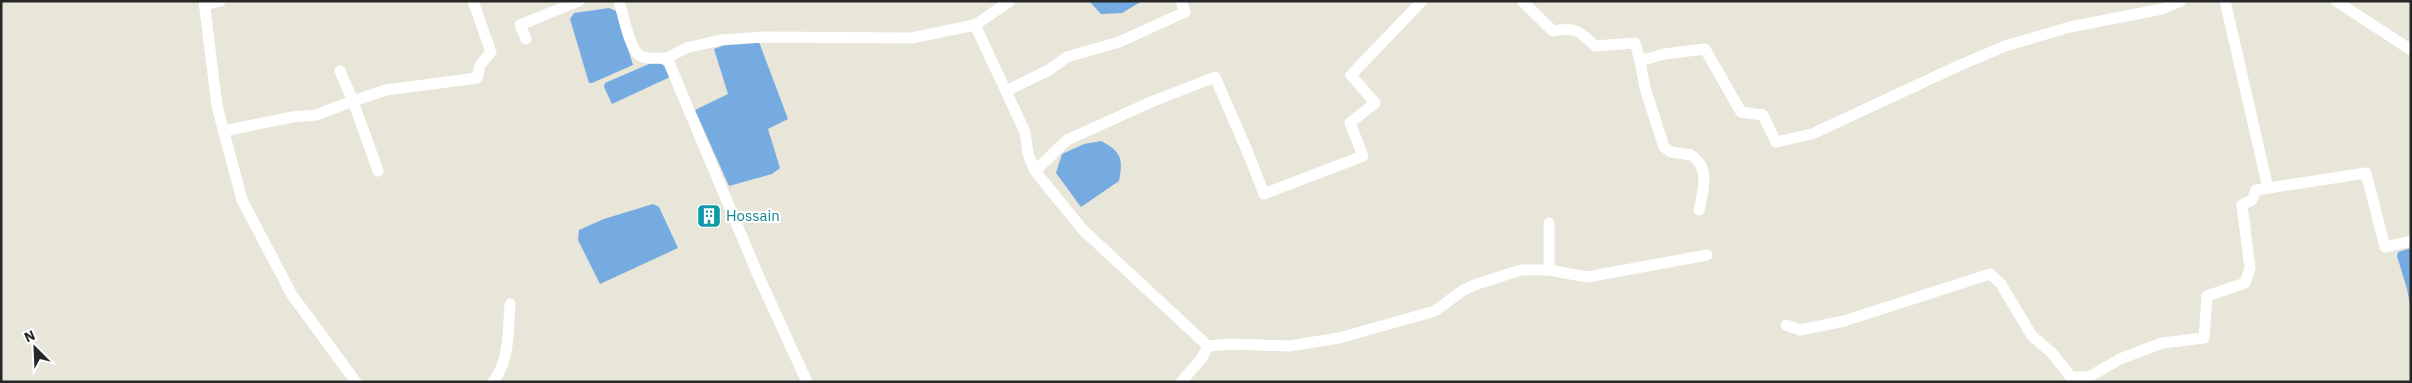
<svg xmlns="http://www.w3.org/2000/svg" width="2412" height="383" viewBox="0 0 2412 383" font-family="'IBM Plex Sans',sans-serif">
<rect width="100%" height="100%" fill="#e8e5d9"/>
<!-- water -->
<g fill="#75abe1">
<path d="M1089,1H1142L1122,13L1101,14Z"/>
<path d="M609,8L616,11L633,65L592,83H589L570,19L574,13Z"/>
<path d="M759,42L788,119L768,129L780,168L772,174L729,186L695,110L728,94L714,49L730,43Z"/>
<path d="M656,61L666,67L670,77L612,104L604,87L605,83Z"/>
<path d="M1101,141C1122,152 1123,159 1119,181L1081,207L1056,173L1062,154L1084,144Z"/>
<path d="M653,204L659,207L678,248L600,284L578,240L579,230L604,219Z"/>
<path d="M2411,248V310L2407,289L2397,256L2398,252Z"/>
</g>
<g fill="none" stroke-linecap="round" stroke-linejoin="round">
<!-- minor -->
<g stroke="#fff" stroke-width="11">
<path d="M204,1L217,106L242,200L292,295L356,382"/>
<path d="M619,1C623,14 629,47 639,55C646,60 659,58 667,58L758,275L807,382"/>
<path d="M1522,1L1553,31C1575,27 1579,30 1595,46L1635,43L1640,61L1664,54L1705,49L1741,112L1763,115L1776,142L1812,134L1956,67L2005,46L2070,27L2162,9L2181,1"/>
<path d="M2225,1L2268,188"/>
<path d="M2336,1L2411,50"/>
<path d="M205,5L220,1"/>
<path d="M975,25L1025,132L1028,154L1035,171L1083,230L1208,346L1202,358L1181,382"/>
<path d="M526,39L520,25L579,1"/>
<path d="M667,58L686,48L721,40L765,37L911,38L975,25L1010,1"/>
<path d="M1640,61L1645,88L1664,147L1671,152L1691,155C1711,168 1703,191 1699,210"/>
<path d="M340,71L353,101L386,90L477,78L480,65L491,52L473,1"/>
<path d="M1006,91L1049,70L1067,57L1119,42L1185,12L1181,1"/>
<path d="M224,131L292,117L316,115L353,101L378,171"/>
<path d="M1035,171L1067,140L1151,102L1215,77L1248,153L1264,194L1363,156L1350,123L1375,103L1351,75L1422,1"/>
<path d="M1549,270V223"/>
<path d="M1786,325L1800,330L1844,321L1990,274L2001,284L2032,336L2052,353L2071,377H2089L2120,359L2162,343L2204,338L2207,296L2245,283L2250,268L2242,205L2252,200L2256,190L2366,173L2385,247L2411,241"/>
<path d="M1208,346L1231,344L1289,346L1339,338L1435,311L1462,291L1474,285L1521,270H1549L1587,277L1707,255"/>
<path d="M493,382C510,361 508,329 510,304"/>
</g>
</g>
<!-- icons -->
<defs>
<symbol id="building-square" viewBox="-11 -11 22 22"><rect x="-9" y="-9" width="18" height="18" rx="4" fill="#0f9aa8" stroke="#fff"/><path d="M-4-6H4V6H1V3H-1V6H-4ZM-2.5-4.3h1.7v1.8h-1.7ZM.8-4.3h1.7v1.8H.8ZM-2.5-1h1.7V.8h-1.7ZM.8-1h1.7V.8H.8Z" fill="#fff"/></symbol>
</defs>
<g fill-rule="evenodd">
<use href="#building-square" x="695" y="202" width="28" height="28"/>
</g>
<g text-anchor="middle" stroke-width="4.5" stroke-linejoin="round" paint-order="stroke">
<!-- culture labels -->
<g font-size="15" fill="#0d838f" stroke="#fff" text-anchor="start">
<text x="726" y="221">Hossain</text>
</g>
</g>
<!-- border -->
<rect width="2412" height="383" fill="none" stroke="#272727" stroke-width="5"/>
<!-- north arrow -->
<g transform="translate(35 348) rotate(336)" stroke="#ffffff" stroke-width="4" paint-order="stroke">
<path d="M0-4L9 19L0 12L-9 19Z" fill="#272727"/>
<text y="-8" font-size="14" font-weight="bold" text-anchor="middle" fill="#272727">N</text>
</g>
</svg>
